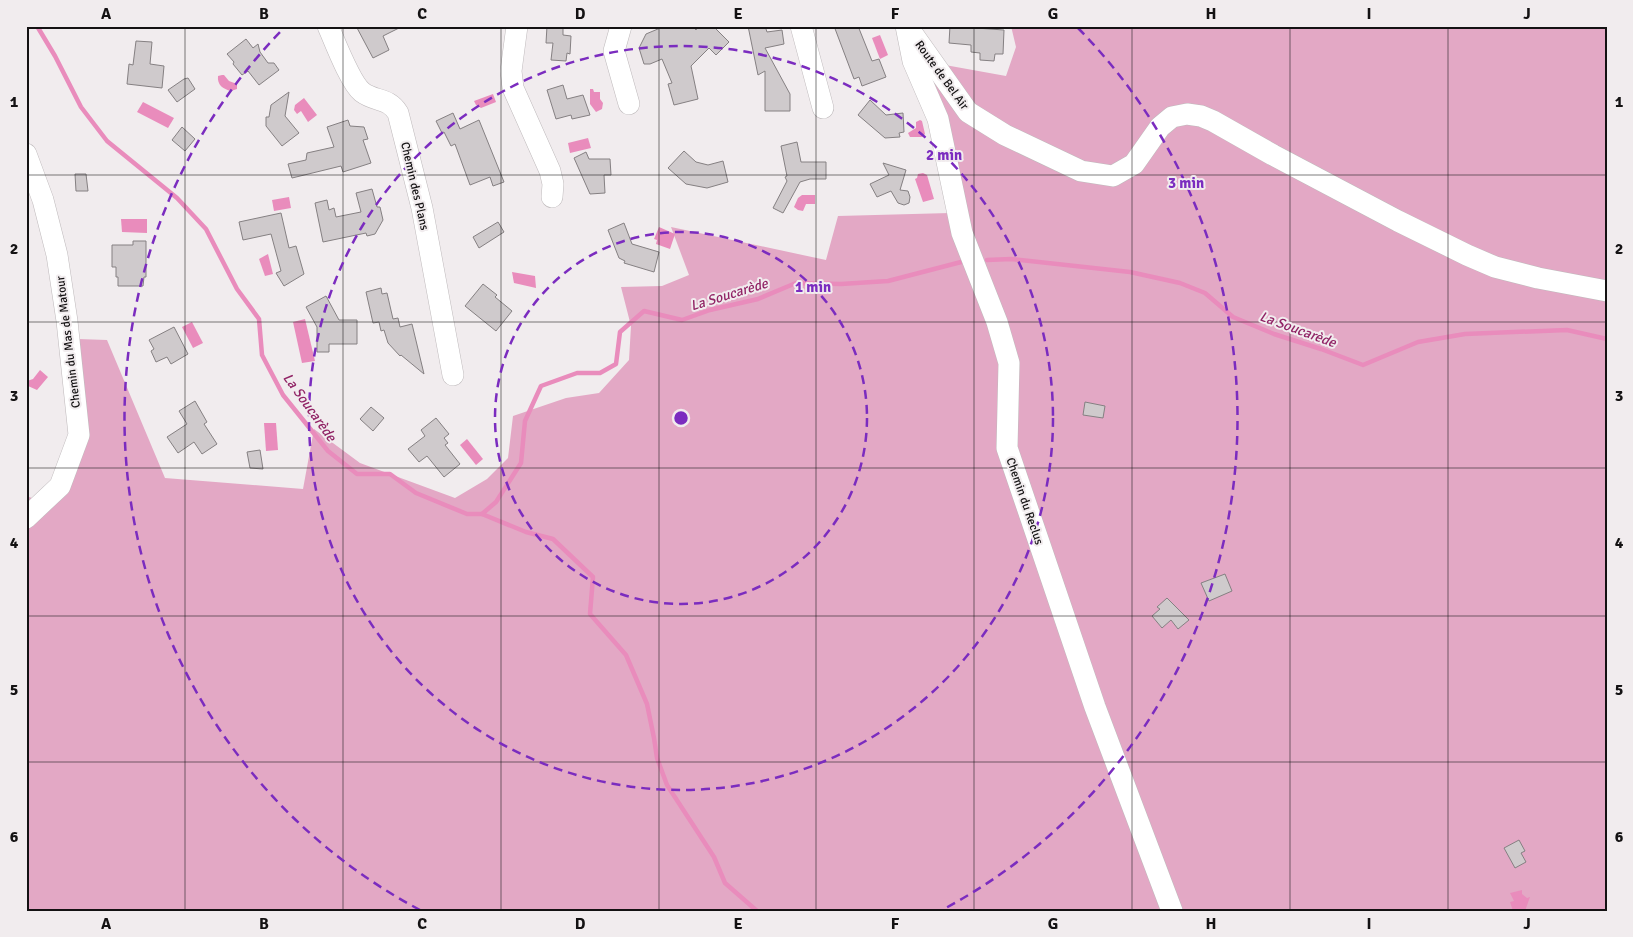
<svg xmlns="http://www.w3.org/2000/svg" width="1633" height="937" viewBox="0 0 1633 937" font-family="Signika,sans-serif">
<rect width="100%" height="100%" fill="#f1ecee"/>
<!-- green -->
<path fill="#e3a8c5" d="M1011,26H1607V911H26V496L32,498L68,486L89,436L78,339L107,340L165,478L303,489L314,429L360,463L455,498L487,479L508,458L513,416L566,398L599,393L629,360L631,326L621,287L662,286L689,275L671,227L826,260L838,216L950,213L936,139L909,72L945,65L1006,76L1016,47Z"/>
<!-- water -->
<g fill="#e98cbc">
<path d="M880,35L888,55L880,59L872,38Z"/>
<path d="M222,75H224L229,81L237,84V89L231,91C223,89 217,85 218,76Z"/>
<path d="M590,89H593L594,92H600V99L603,103L602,109L596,112L590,104Z"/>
<path d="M493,94L496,102L481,108L476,105L474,101Z"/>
<path d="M304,98L317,115L308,122L301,111L297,114L294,110L295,105Z"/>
<path d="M143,102L174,118L168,128L137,112Z"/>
<path d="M920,120L922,121L925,134L922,137H910L908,133L916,128V122Z"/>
<path d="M588,138L591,148L570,153L568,143Z"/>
<path d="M923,173L927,175L934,199L923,202L915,179L917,178L918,174Z"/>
<path d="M802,195H815V204H806L803,211L798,210L794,207L798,198Z"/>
<path d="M289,197L291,208L274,211L272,200Z"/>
<path d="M121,219H147V233L122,232Z"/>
<path d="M659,227L675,234L670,249L656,244L657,240L654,239Z"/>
<path d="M268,254L273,274L265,276L259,259Z"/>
<path d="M512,272L535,276L536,288L514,283Z"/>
<path d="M305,319L315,361L302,363L293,322Z"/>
<path d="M192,322L203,343L193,348L182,327Z"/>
<path d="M40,370L48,377L37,390L28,386L27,381L33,379Z"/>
<path d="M276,423L278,450L266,451L264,423Z"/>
<path d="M467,439L483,459L476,465L460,445Z"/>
<path d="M1522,890V894L1527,898L1530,897L1525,911H1513L1510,902L1514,901L1510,893Z"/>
</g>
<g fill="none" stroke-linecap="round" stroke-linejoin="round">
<!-- stream -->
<g stroke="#e98cbc" stroke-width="4.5">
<path d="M37,26L55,56L81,107L107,141L177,198L206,229L237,289L259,319L262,355L283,395L328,451L357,474H390L416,493L467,514H482L496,502L521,463L525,421L541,386L577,373H600L616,364L620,332L644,311L682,320L710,310L758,299L796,283L841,284L888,281L965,261"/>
<path d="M987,260L1011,259L1130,272L1180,283L1205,293L1233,317L1274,334L1321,349L1363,365L1418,342L1465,334L1567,330L1607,339"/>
<path d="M482,514L526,532L553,539L593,577L590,614L626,655L647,704L654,738L657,758L667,785L714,857L725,883L757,911"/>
</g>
</g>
<!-- building -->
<g fill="#cfcacc" stroke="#858082">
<path d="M356,26H403L383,36L389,50L373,58Z"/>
<path d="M547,26L563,28V35L571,36L570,54L567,53L566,61L551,60L553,43H546Z"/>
<path d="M665,26H692L696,30L699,26H713L729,42L716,55L709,48L691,66L698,99L674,105L668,84L672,83L662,59L650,64H644L639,48L646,34Z"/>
<path d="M748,26H765L767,32L782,30L784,44L765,48L790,94V111H765V71L758,75Z"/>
<path d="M834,26H858L872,61L879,59L886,77L862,86L859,77L854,79Z"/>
<path d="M950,26H976V28L1004,30L1003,54H995L994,61L980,60V53L971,52V45L949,43Z"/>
<path d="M246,39L253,48L258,44L260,52L268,63H274L279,70L259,85L248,71L242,75L233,64L234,62L227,54Z"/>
<path d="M136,41L152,42L150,64L164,66L162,88L127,84L129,64L133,65Z"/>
<path d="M188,78L195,89L177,102L168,90L184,79Z"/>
<path d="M563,85L567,99L583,95L590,115L572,119L571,115L556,119L547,90Z"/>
<path d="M289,92L285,116L299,133L282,146L266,126V117H269L271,105Z"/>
<path d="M870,100L886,115L903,113L904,132L899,133L900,137L885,138L858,115Z"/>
<path d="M453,113L460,129L479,120L504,182L493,186L490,177L470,185L455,144L451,146L444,132L442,133L436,121Z"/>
<path d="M348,120L350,126L364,127L368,139L363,140L371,163L343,172L341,166L292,178L288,164L306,160L307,153L334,147L327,127Z"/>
<path d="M182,127L195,139L185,151L172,140Z"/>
<path d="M797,142L801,162H826V179H810L800,182L783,213L773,208L787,181L785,177L787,176L781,146Z"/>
<path d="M684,151L696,162L708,165L723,161L728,182L707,188L686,184L668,168Z"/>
<path d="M586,152L589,159H610L611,175H604L605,193L590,194L574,158Z"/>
<path d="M883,163L906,170L900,190L908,191L910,197L909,203L904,205L898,203L891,191L877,197L870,184L889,175Z"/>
<path d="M75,174H86L88,191H76Z"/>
<path d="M372,189L377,207H380L383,220L375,234L367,236L366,233L323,242L315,203L327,200L329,210L334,208L336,217L361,212L356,193Z"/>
<path d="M281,213L289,248L296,246L304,274L284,286L276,273L281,271L271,234L243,240L239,222Z"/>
<path d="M498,222L504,232L479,248L473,237Z"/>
<path d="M624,223L632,244L659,252L654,272L624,263L625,261L619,258L608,230Z"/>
<path d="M133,241H146V277H144L143,286H118V277H116V267H112V245H133Z"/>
<path d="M483,284L497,295L495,297L512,311L496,331L465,306Z"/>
<path d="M381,288L382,294L387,293L393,319L398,318L400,327L412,324L424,374L401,355L400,356L388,343L384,330L381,331L379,322L373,323L366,292Z"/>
<path d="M326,296L339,320H357V344H329V352H317V327L306,307Z"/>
<path d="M174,327L188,354L171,364L167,357L156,362L151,351L154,349L149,340Z"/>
<path d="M195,401L207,422L204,424L217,444L202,454L194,442L178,453L167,437L187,424L179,411Z"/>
<path d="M1085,402L1105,406L1103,418L1083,415Z"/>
<path d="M371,407L384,418L373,431L360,419Z"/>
<path d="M436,418L449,434L444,438L448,443L445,445L460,464L444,477L427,456L419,462L408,449L425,436L421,430Z"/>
<path d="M260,450L263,469L250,468L247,452Z"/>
<path d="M1225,574L1232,591L1209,601L1201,583Z"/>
<path d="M1167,598L1189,620L1178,629L1171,620L1162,628L1152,616L1160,609L1157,607Z"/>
<path d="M1519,840L1525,851L1521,853L1526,862L1515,868L1504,848Z"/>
</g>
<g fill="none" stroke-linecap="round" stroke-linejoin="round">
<defs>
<g id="minor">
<path d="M328,26C335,42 350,82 362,92C375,102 388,97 398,113L422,208L453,375"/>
<path d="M517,26L511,71L513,88L550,171L553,184L552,197"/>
<path d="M621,26L614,51L629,104"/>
<path d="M801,26L823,108"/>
<path d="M906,26L913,61L938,119L962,233L997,322L1009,363L1007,448L1095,707L1172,911"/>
<path d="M912,33L968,112L1005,135L1081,171L1113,176L1134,164L1160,127L1172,117L1187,114L1201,116L1213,121L1273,155L1398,221L1467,255L1495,267L1538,278L1607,291"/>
<path d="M26,154L43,200L57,255L67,321L79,435L60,486L26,518"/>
</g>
</defs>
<!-- minor casing -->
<use href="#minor" stroke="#bfbabc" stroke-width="22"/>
<!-- minor -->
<use href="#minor" stroke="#fff" stroke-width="21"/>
</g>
<!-- grid -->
<path fill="none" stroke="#141213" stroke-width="1" stroke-opacity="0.55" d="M185,26V911M343,26V911M501,26V911M659,26V911M816,26V911M974,26V911M1132,26V911M1290,26V911M1448,26V911M26,175H1607M26,322H1607M26,468H1607M26,616H1607M26,762H1607"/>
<!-- distance rings -->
<g fill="none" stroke="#7b2cbf" stroke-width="2.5" stroke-dasharray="9 6">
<circle cx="681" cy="418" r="186"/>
<circle cx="681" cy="418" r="372"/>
<path d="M420 910A557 557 0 0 1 284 28M1078 28A557 557 0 0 1 942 910"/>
</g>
<g text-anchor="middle" stroke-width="4" stroke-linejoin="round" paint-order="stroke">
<!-- street labels -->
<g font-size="12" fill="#141213" stroke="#f1ecee">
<text transform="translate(942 75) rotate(54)" y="4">Route de Bel Air</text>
<text transform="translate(415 186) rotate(77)" y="4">Chemin des Plans</text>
<text transform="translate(68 342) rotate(-97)" y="4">Chemin du Mas de Matour</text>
<text transform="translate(1025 501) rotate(71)" y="4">Chemin du Reclus</text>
</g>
<!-- water labels -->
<g font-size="14" font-style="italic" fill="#912466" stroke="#f1ecee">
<text transform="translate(729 294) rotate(-17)" y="5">La Soucarède</text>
<text transform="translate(1298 329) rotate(20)" y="5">La Soucarède</text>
<text transform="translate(310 407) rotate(54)" y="5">La Soucarède</text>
</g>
</g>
<circle cx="681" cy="418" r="8" fill="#7b2cbf" stroke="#f1ecee" stroke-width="2.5"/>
<g font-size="15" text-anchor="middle" font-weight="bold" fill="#7b2cbf" stroke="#f1ecee" stroke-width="4" stroke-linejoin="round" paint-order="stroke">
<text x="944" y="160">2 min</text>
<text x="1186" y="188">3 min</text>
<text x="813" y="292">1 min</text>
</g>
<!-- border -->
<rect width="1633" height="937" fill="none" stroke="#f1ecee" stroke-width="55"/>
<rect x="28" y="28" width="1578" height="882" fill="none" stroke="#141213" stroke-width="2"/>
<g font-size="16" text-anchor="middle" font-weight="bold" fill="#141213">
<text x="106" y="19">A</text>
<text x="264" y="19">B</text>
<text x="422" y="19">C</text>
<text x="580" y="19">D</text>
<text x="738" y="19">E</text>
<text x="895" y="19">F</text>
<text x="1053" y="19">G</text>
<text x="1211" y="19">H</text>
<text x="1369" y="19">I</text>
<text x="1527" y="19">J</text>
<text x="14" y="107">1</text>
<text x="1619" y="107">1</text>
<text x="14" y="254">2</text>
<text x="1619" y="254">2</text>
<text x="14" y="401">3</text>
<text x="1619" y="401">3</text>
<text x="14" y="548">4</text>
<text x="1619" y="548">4</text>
<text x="14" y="695">5</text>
<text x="1619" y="695">5</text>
<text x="14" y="842">6</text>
<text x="1619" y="842">6</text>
<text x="106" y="929">A</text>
<text x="264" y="929">B</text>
<text x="422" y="929">C</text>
<text x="580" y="929">D</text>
<text x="738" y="929">E</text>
<text x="895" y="929">F</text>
<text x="1053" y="929">G</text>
<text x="1211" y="929">H</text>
<text x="1369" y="929">I</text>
<text x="1527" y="929">J</text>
</g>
</svg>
